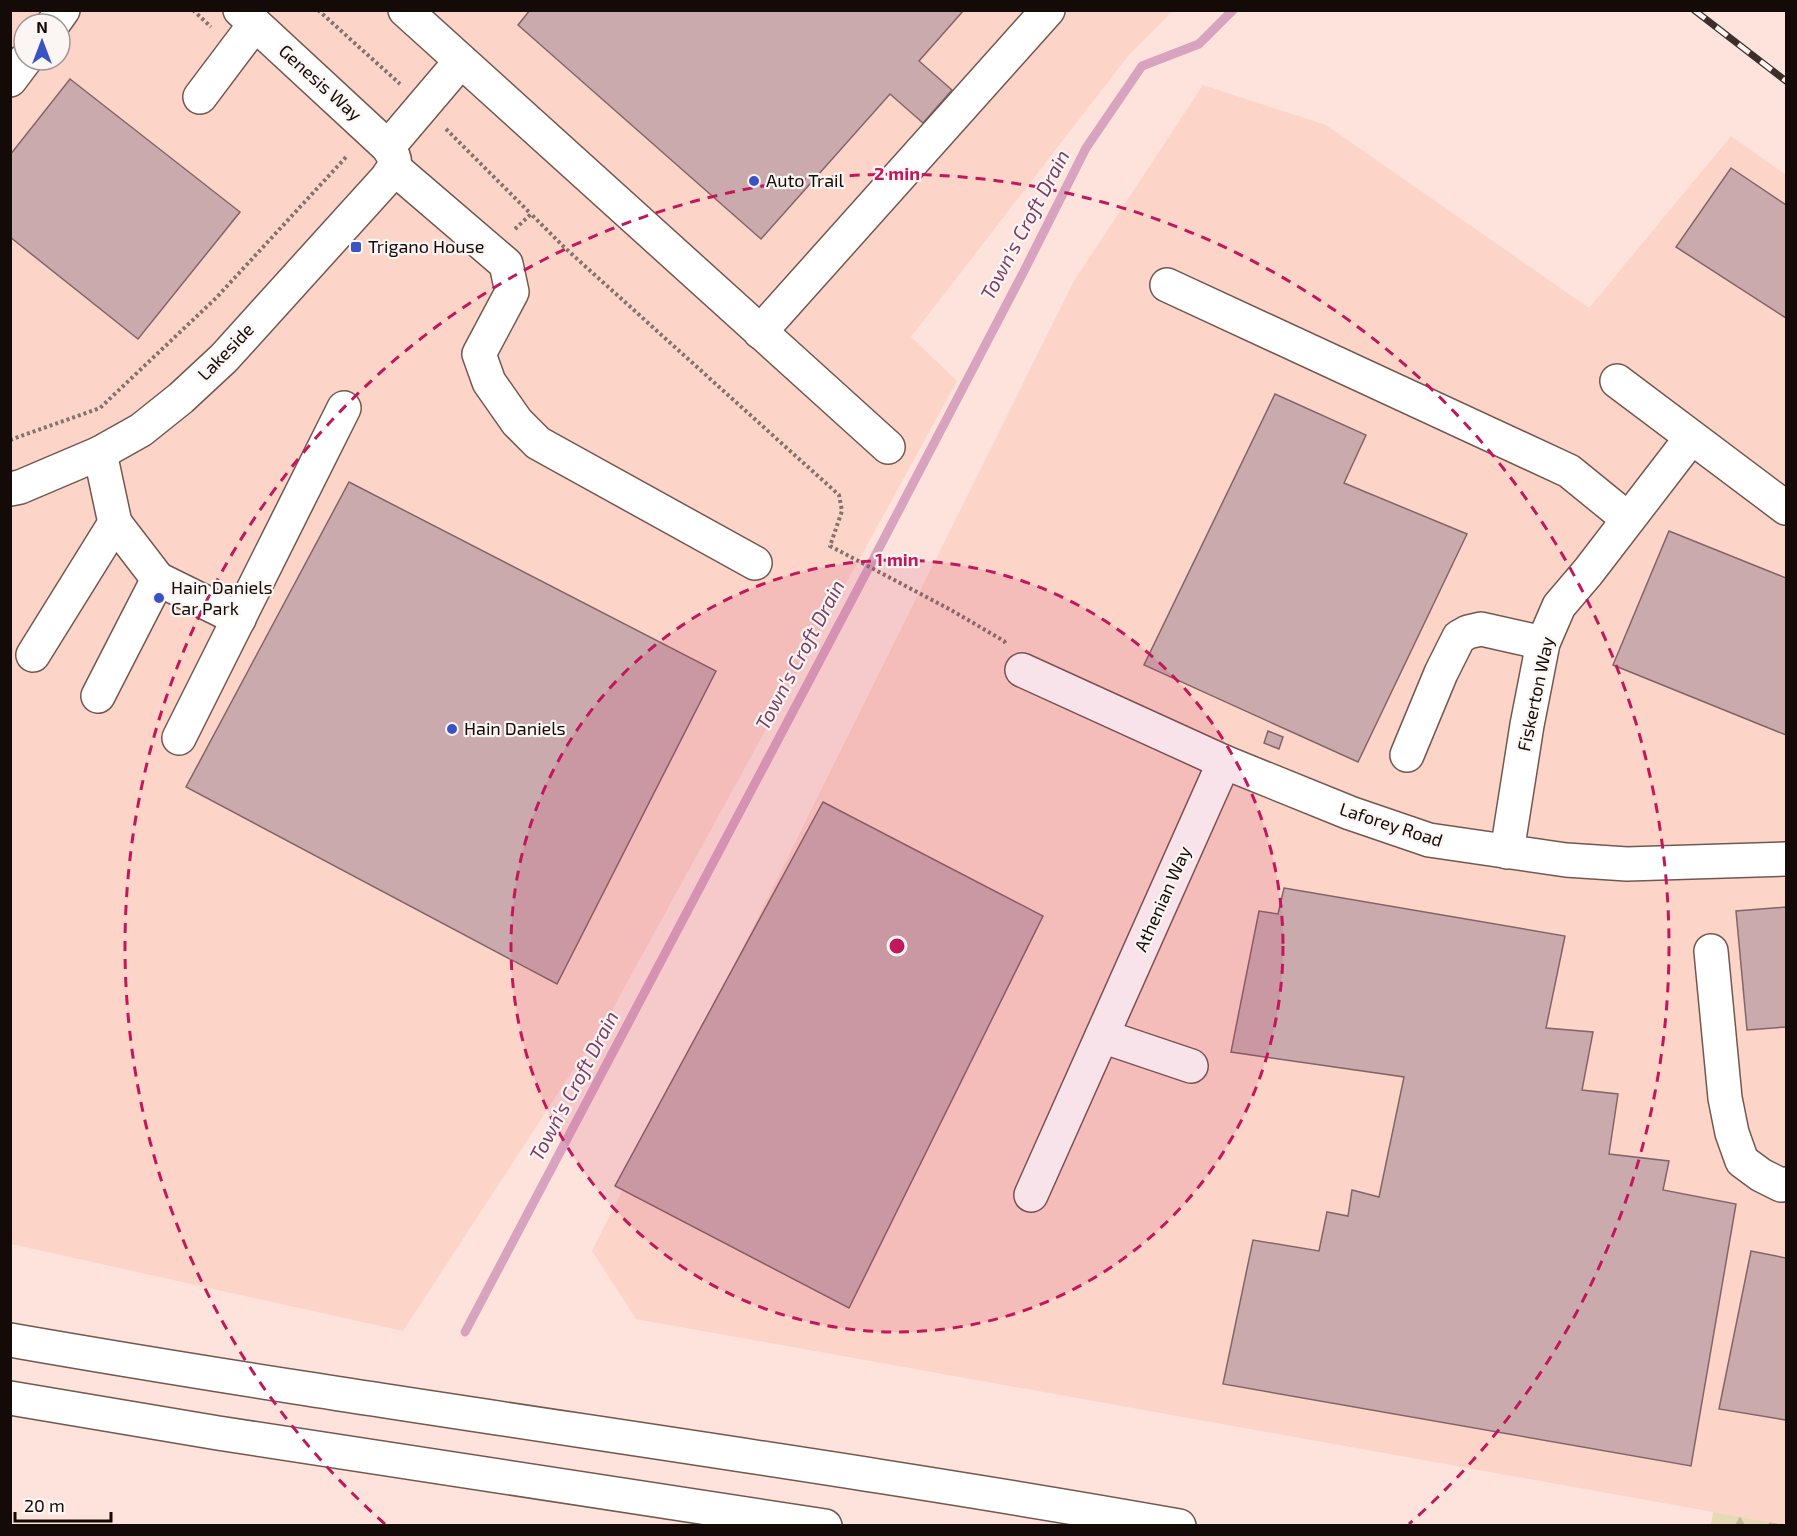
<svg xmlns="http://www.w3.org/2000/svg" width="1797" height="1536" viewBox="0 0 1797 1536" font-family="'Exo 2',sans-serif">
<defs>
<pattern id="forest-firs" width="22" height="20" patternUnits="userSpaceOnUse" patternTransform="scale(1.5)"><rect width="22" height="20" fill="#e6d9b5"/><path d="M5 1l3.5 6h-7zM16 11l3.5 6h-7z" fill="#c4b99a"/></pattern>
</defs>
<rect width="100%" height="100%" fill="#fde3db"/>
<!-- built -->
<g fill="#fcd4c8" fill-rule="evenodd">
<path d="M11,11H1173L1128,56L911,337L957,381L611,1012L403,1331L11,1244ZM24,24H60V60H24Z"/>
<path d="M1203,85L1326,125L1589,308L1731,136L1786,175V1525L636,1319L592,1251L1074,281Z"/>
</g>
<!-- forest -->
<path fill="url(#forest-firs)" d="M1713,1512L1786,1525H1711Z"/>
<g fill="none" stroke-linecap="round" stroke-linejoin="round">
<!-- stream -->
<path stroke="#d8a3bf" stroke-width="9" d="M465,1332L864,577L1024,271L1086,148L1142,66L1199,44L1233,10"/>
</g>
<!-- building -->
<g fill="#caaaad" stroke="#836568" stroke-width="1.5">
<path d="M530,10H964L919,61L952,90L923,123L890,94L761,239L518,25Z"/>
<path d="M70,79L240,212L138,339L10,237V155Z"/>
<path d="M1731,168L1786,205V318L1676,247Z"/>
<path d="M1275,394L1366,435L1344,483L1467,534L1358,762L1144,665Z"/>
<path d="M349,482L716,671L557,984L186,787Z"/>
<path d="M1669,531L1786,578V735L1613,665Z"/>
<path d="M1268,731L1283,737L1279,749L1264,743Z"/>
<path d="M823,802L1043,916L849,1308L615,1186Z"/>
<path d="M1284,888L1565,936L1546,1028L1593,1032L1582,1090L1618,1094L1609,1154L1669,1161L1663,1190L1736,1204L1691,1466L1223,1384L1253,1240L1319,1251L1327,1212L1348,1216L1352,1190L1379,1197L1404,1077L1231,1052L1259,911L1278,914Z"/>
<path d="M1786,907V1027L1747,1030L1736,911Z"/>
<path d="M1751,1251L1786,1258V1420L1719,1409Z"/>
</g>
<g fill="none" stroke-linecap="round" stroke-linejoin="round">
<defs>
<g id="minor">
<path d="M405,10L888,447"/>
<path d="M53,24L63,10"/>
<path d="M10,80L25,60"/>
<path d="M200,97L255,24"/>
<path d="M388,147L461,61"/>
<path d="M394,168L506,264L512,292L479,354L489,382L517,422L538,443L755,563"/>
<path d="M1167,285L1569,471L1628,519"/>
<path d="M760,332L1048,10"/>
<path d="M1617,381L1786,508"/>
<path d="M10,489L20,487L100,453L141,430L181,398L224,358L386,179C396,165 398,162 388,147L240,10"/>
<path d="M115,523L158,579L239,619"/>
<path d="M33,655L115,523L100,453"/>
<path d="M1022,670L1224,762L1350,813L1429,840L1566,860L1627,864L1786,859"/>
<path d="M98,696L158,579"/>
<path d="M179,738L344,408"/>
<path d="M1407,755L1441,673L1459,637L1468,632L1481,629L1543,643"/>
<path d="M1507,852L1527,725L1543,643L1559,606L1588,572L1691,438"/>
<path d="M1711,951L1725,1098L1732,1133L1742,1161L1761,1175L1781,1185L1786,1184"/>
<path d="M1102,1036L1191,1066"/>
<path d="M1031,1195L1224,762"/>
</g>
<g id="highway">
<path d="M10,1340C399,1408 790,1457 1179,1526"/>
<path d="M10,1398L218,1433L825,1526"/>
</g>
</defs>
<!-- minor casing -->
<use href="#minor" stroke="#735850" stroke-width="36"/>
<!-- highway casing -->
<use href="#highway" stroke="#735850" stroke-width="36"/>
<!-- path -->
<g stroke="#84726d" stroke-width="4" stroke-dasharray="3 3" stroke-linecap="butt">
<path d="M193,10L211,27"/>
<path d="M318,10L400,84"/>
<path d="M446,129L531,214"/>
<path d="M515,229L531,214L565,248L839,495L842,511L830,546L951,610L1004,641L1006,644"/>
<path d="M10,440L100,408L216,298L348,155"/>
</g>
<!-- minor -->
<use href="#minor" stroke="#fff" stroke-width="33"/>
<!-- highway -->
<use href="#highway" stroke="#fff" stroke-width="33"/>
<defs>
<path id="rail" d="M1694,10L1786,81"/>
</defs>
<!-- rail casing -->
<use href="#rail" stroke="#3c2f2b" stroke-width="7"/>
<!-- rail -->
<use href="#rail" stroke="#fbf5f3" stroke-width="4.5" stroke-dasharray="14" stroke-linecap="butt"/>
</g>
<!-- distance rings -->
<circle cx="897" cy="946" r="386" fill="#c2185b" fill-opacity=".12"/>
<g fill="none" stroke="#c2185b" stroke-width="3" stroke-dasharray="10 8">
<circle cx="897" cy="946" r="386"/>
<path d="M385 1524A772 772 0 1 1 1409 1524"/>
</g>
<!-- markers -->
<g fill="#3953c5" stroke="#fbf5f3" stroke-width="2">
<circle cx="754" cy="181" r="6"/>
<rect x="350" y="241" width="12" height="12" rx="3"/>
<circle cx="159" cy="598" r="6"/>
<circle cx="452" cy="729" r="6"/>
</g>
<g text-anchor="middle" stroke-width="4.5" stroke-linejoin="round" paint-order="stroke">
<!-- street labels -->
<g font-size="18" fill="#140a07" stroke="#fbf5f3">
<text transform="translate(320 83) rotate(42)" y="6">Genesis Way</text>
<text transform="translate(226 352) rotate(-46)" y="6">Lakeside</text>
<text transform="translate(1536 694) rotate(-78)" y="6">Fiskerton Way</text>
<text transform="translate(1391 825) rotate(18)" y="6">Laforey Road</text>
<text transform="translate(1163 899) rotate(-66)" y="6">Athenian Way</text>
</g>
<!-- poi labels -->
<g font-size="18" fill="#140a07" stroke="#fbf5f3" text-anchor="start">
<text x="766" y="187">Auto Trail</text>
<text x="368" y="253">Trigano House</text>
<text x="171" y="594">Hain Daniels<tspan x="171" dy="21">Car Park</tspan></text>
<text x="464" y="735">Hain Daniels</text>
</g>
<!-- water labels -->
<g font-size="20" font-style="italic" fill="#7d3c61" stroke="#fbf5f3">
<text transform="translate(1025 225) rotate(-62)" y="7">Town's Croft Drain</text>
<text transform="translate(800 655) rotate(-62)" y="7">Town's Croft Drain</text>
<text transform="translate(574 1086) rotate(-62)" y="7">Town's Croft Drain</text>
</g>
</g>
<circle cx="897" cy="946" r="9" fill="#c2185b" stroke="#fbf5f3" stroke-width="3"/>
<g font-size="18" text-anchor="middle" font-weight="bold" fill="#c2185b" stroke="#fbf5f3" stroke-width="4.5" stroke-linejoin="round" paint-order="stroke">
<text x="897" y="180">2 min</text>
<text x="897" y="566">1 min</text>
</g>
<!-- border -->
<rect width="1797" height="1536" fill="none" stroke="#140a07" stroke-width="24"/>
<!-- north arrow -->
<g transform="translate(42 42)"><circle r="28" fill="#fbf5f3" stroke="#9f9795" stroke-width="1.5"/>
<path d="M0-4.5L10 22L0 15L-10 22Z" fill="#3953c5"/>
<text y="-9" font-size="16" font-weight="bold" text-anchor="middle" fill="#140a07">N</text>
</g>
<!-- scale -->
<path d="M15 1512v9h96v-9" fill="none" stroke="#140a07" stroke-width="3"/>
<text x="24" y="1512" font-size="18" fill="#140a07" stroke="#fbf5f3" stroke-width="4.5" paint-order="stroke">20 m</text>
</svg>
